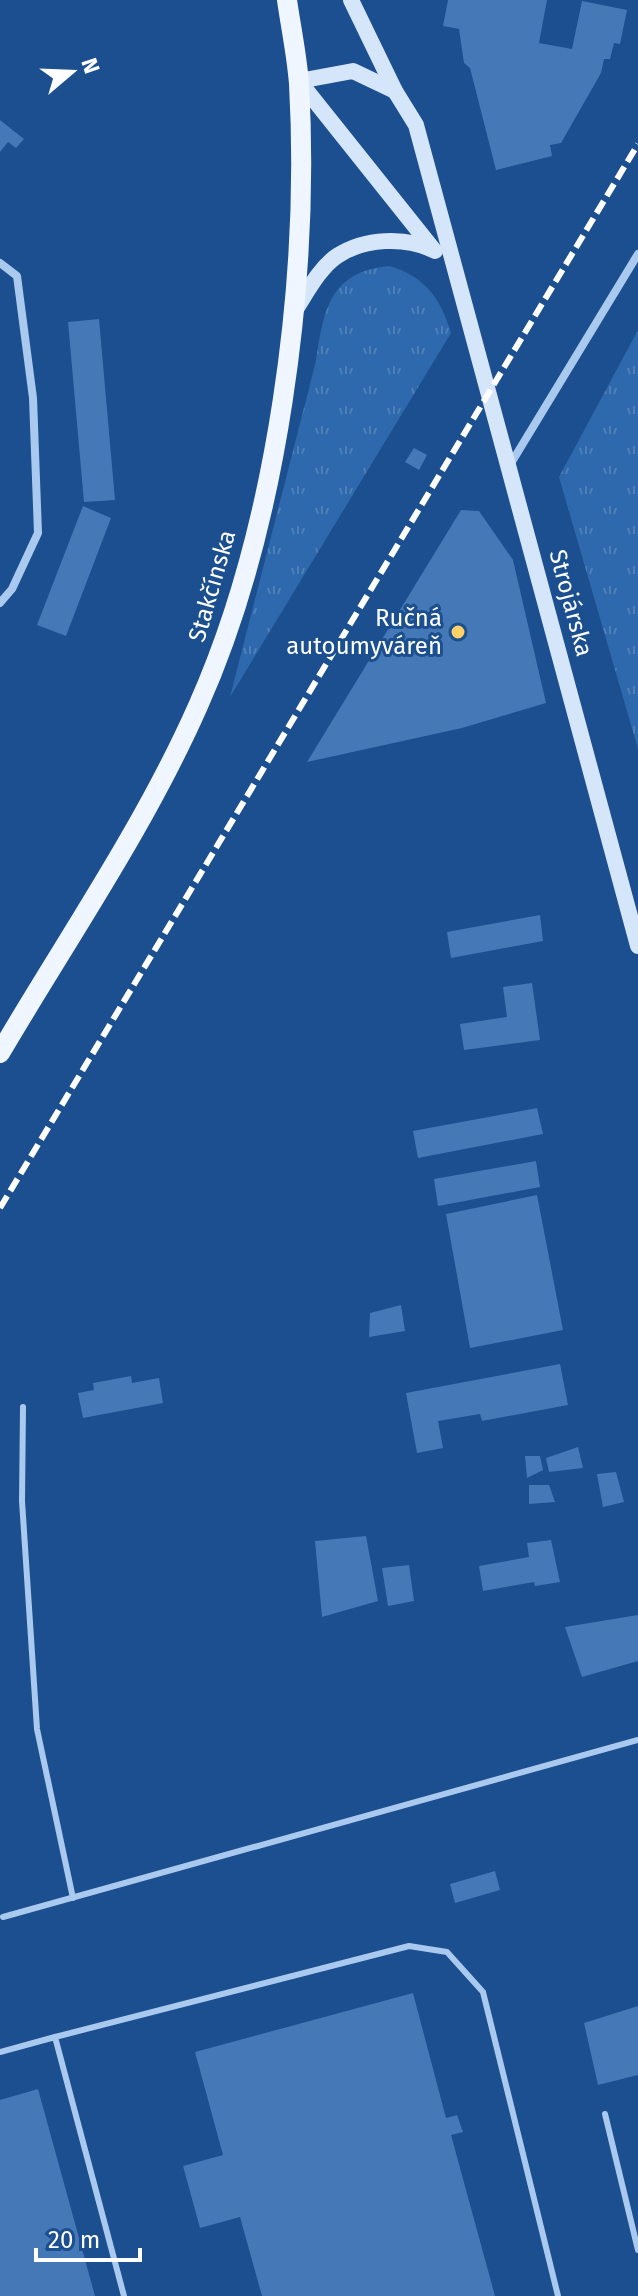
<svg xmlns="http://www.w3.org/2000/svg" width="638" height="2296" viewBox="0 0 638 2296" font-family="'Fira Sans',sans-serif">
<defs>
<pattern id="grass-tufts" width="24" height="20" patternUnits="userSpaceOnUse" patternTransform="scale(2)"><rect width="24" height="20" fill="#2e69ad"/><path d="M3 7l-1-3M5 7V3M7 7l1-3M15 17l-1-3M17 17v-4M19 17l1-3" fill="none" stroke="#4d80b9"/></pattern>
</defs>
<rect width="100%" height="100%" fill="#1b4f8f"/>
<!-- grass -->
<g fill="url(#grass-tufts)">
<path d="M389,266C425,276 441,299 451,333L230,697L316,361C324,310 329,272 389,266Z"/>
<path d="M638,330V749L559,477Z"/>
</g>
<!-- building -->
<g fill="#4478b7">
<path d="M448,0H547L539,43L572,49L582,1L627,10L620,44L614,43L610,59H604L601,73L561,143L550,145L552,156L496,170L470,68L464,63L459,29L443,26Z"/>
<path d="M0,120L24,139L16,148L8,142L0,152Z"/>
<path d="M99,319L115,500L84,502L68,322Z"/>
<path d="M414,448L427,455L419,470L405,462Z"/>
<path d="M83,506L111,518L66,636L37,625Z"/>
<path d="M461,510L479,511L513,560L546,703L462,728L307,762Z"/>
<path d="M540,915L543,941L451,958L447,932Z"/>
<path d="M532,983L540,1040L464,1050L460,1024L507,1017L503,987Z"/>
<path d="M537,1108L543,1134L418,1158L413,1131Z"/>
<path d="M536,1161L540,1187L438,1206L434,1179Z"/>
<path d="M537,1195L563,1330L470,1348L446,1214Z"/>
<path d="M401,1305L405,1331L369,1337L370,1313Z"/>
<path d="M560,1364L568,1405L482,1421L480,1414L438,1421L443,1448L417,1453L406,1393Z"/>
<path d="M131,1376L132,1383L159,1378L163,1403L83,1418L78,1393L94,1390L93,1383Z"/>
<path d="M578,1447L583,1468L549,1472L546,1458Z"/>
<path d="M525,1456H540L543,1470L527,1478Z"/>
<path d="M616,1472L624,1502L603,1507L597,1474Z"/>
<path d="M529,1485H549L555,1502L529,1504Z"/>
<path d="M366,1536L378,1601L322,1617L315,1541Z"/>
<path d="M551,1540L560,1582L535,1586L534,1582L483,1591L479,1566L529,1557L527,1543Z"/>
<path d="M409,1565L414,1601L388,1606L382,1568Z"/>
<path d="M638,1615V1661L582,1677L565,1627Z"/>
<path d="M495,1871L500,1890L455,1903L450,1884Z"/>
<path d="M413,1993L446,2118L457,2115L463,2132L451,2135L495,2296H262L240,2217L200,2228L183,2166L223,2155L195,2052Z"/>
<path d="M638,2006V2075L598,2085L584,2023Z"/>
<path d="M38,2089L95,2296H0V2100Z"/>
</g>
<g fill="none" stroke-linecap="round" stroke-linejoin="round">
<!-- lane -->
<g stroke="#a9c9ee" stroke-width="6">
<path d="M23,1407L22,1501L37,1729L73,1898"/>
<path d="M3,1917L638,1740"/>
<path d="M55,2037L409,1946L447,1952L483,1992L558,2296"/>
<path d="M0,2052L55,2037L124,2296"/>
<path d="M605,2114L638,2250"/>
</g>
<!-- street -->
<g stroke="#a9c9ee" stroke-width="8">
<path d="M0,263L17,276L33,398L38,533L12,589L0,603"/>
<path d="M510,465L638,254"/>
</g>
<!-- secondary -->
<g stroke="#d6e6fa" stroke-width="16">
<path d="M351,0L395,91L416,125L638,946"/>
<path d="M395,91L353,71L299,81L433,249"/>
<path d="M294,312C306,294 319,268 337,256C364,238 406,236 435,251"/>
</g>
<!-- primary -->
<path stroke="#f0f6ff" stroke-width="20" d="M0,1053C67,939 144,828 198,706C278,527 310,279 299,84C297,56 291,28 287,0"/>
<!-- rail -->
<path stroke="#fff" stroke-width="6" stroke-dasharray="14 6" stroke-linecap="butt" d="M0,1208L638,144"/>
</g>
<!-- markers -->
<circle fill="#ffd166" stroke="#1b4f8f" stroke-width="3" cx="458" cy="632" r="8"/>
<g text-anchor="middle" stroke-width="6" stroke-linejoin="round" paint-order="stroke">
<!-- street labels -->
<g font-size="24" fill="#fff" stroke="#1b4f8f">
<text transform="translate(212 586) rotate(-74)" y="8">Stakčínska</text>
<text transform="translate(571 603) rotate(75)" y="8">Strojárska</text>
</g>
<!-- poi labels -->
<g font-size="24" fill="#fff" stroke="#1b4f8f" text-anchor="end">
<text x="442" y="626">Ručná<tspan x="442" dy="28">autoumyváreň</tspan></text>
</g>
</g>
<!-- north arrow -->
<g transform="translate(72 72) rotate(71)" stroke="#1b4f8f" stroke-width="6" paint-order="stroke">
<path d="M0-6L14 30L0 20L-14 30Z" fill="#ffffff"/>
<text y="-12" font-size="22" font-weight="bold" text-anchor="middle" fill="#ffffff">N</text>
</g>
<!-- scale -->
<path d="M36 2248v12h104v-12" fill="none" stroke="#ffffff" stroke-width="4"/>
<text x="48" y="2248" font-size="24" fill="#ffffff" stroke="#1b4f8f" stroke-width="6" paint-order="stroke">20 m</text>
</svg>
